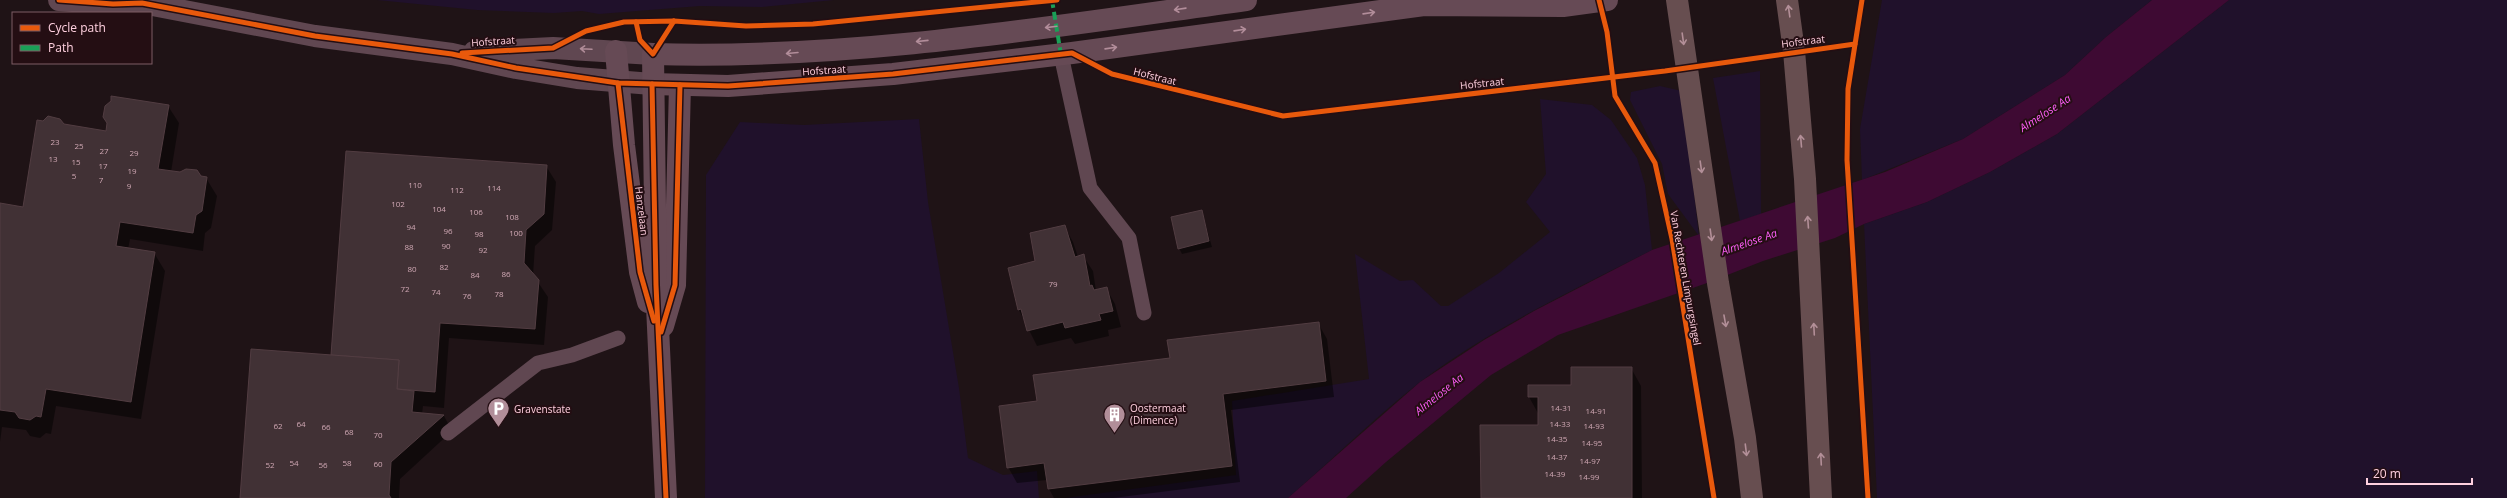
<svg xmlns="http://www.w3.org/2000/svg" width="2507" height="498" viewBox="0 0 2507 498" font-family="'Open Sans',sans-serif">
<rect width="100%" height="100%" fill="#1f1316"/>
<!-- green -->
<g fill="#20112b">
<path d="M377,0H834L762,7L700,6L599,14L582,11L554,13L477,10Z"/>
<path d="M1882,0H2152L2106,37L2065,75L1963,139L1862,180L1860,129Z"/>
<path d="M2229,0H2507V498H1877L1864,224L1927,202L1990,172L2057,134Z"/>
<path d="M1760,71L1761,214L1740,221L1713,78Z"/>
<path d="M1660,86L1682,91L1699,236L1668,194L1662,164L1630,100L1631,92Z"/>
<path d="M1540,99L1592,105L1611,120L1637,158L1645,185L1652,250C1574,290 1491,328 1420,382C1374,418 1332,460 1288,498H1065L1236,475L1232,401L1369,379L1355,254L1400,281L1413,280L1441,306H1448L1499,273L1550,232L1526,202L1546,174Z"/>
<path d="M919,119L928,202L959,388L968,458L1003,475L1037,471L1039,498H705L706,175L740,122L804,125Z"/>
</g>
<!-- water -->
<path fill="#3e0a33" d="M2152,0H2229L2057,134L1990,172L1927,202L1864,224L1835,238L1763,261L1707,283L1558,335L1491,375L1386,462L1346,498H1288L1420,382L1484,340L1534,311L1652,250L1885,172L1963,139L2065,75L2106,37Z"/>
<!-- shadow -->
<g fill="#0007">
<path d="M168,106L179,123L171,172L206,178L217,196L211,228L205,233L203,251L130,239L128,249L154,253L165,271L141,419L56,406L51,434L46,433L40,438L30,436L26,430L2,427L0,442V204L24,208L43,122L107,132Z"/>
<path d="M546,166L556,182L552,230L535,246L533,275L548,297L544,345L449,338L444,408L423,406L422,414L444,416L452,431L400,479L399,498H241L332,356Z"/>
<path d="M1202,212L1212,247L1182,254L1179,248Z"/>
<path d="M1064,226L1073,242L1078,257L1083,256L1093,271L1096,291L1106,288L1115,304L1121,327L1108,330L1109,336L1075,344L1071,338L1037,346L1019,310L1009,268L1036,262Z"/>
<path d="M1318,323L1327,339L1334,397L1231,410L1240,482L1113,498H1054L1049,489L1047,480L1017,483L1008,467L1038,402L1171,359Z"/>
<path d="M1631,368L1641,386L1642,498H1482L1539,426V415L1529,397V386H1572Z"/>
</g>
<!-- building -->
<g fill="#413135" stroke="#523d42">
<path d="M111,96L169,105L158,169L180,172L186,169L197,170L201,176L207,177L202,211L196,215L193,233L120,222L116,246L155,252L131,402L46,389L41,417L36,416L30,420L19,418L15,412L0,410V203L23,207L37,120L43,121L48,116L60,119L64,124L106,131L107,123L103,117L105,106L111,101Z"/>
<path d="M346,151L547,165L544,214L526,230L524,263L539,280L535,329L440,323L435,392L397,389L399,360L331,355Z"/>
<path d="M1202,210L1209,241L1178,249L1171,217Z"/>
<path d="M1065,225L1075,257L1084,254L1090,286L1092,285L1094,290L1107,287L1113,311L1099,314L1101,320L1065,328L1063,322L1027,331L1021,309L1018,310L1008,268L1035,261L1030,233Z"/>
<path d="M1319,322L1326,381L1223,394L1232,466L1048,489L1044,463L1007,468L999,406L1037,401L1033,375L1170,358L1167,340Z"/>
<path d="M251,349L399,360L397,389L414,391L412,412L444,415L391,462L389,495L391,498H240Z"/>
<path d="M1571,367H1632V498H1481L1480,425H1538V397H1528V385H1571Z"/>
</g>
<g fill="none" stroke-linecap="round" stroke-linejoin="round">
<!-- lane -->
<g stroke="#604751" stroke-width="15">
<path d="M1061,55L1090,188L1129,238L1144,313"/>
<path d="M448,433L538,363L572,355L618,338"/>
</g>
<!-- street -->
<g stroke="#604751" stroke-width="22">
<path d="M59,0L113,4L142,3L315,36L452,54L516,68L577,78L652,84"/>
<path d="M474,52L553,48L653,54"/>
</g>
<!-- secondary -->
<g stroke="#664a55" stroke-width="22">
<path d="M616,51L624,145L640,272L648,302"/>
<path d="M652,84L728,86L893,74L1072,53L1424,5L1563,6L1607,0"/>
<path d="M663,326L675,285L680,85"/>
<path d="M666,498L656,285L653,54C851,60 1050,27 1246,0"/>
</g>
<!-- primary -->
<g stroke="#674e50" stroke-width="22">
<path d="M1677,0L1718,283L1745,438L1752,498"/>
<path d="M1787,0L1794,51L1805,179L1821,498"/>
</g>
<!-- quiet -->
<path stroke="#1a9f57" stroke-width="4" stroke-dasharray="8 4" stroke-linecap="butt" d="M1052,0L1061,55"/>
<defs>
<g id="cycleway">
<path d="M59,0L113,4L142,3L315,36L452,54L516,68L618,83L728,86L893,74L1072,53L1112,74L1283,116L1665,71L1855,44"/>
<path d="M1599,0L1607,32L1615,96L1655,163L1672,239L1714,498"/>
<path d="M1862,0L1848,89L1847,160L1868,498"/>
<path d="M636,22L640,40L653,54L674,21"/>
<path d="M462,53L553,48L586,31L624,22L674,21L746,26L813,24L1057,0"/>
<path d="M618,83L640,272L654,321"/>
<path d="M652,84L656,285L666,498"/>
<path d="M661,332L675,285L680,85"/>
</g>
</defs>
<!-- cycleway casing -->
<use href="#cycleway" stroke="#240e13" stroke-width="8"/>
<!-- cycleway -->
<use href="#cycleway" stroke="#e8590c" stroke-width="5"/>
</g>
<!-- one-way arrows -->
<defs><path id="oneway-shaft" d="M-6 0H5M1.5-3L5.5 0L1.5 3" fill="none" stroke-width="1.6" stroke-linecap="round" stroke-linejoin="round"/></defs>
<g stroke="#b28d9a">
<use href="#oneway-shaft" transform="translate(1180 9) rotate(172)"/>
<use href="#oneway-shaft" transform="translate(1369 13) rotate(-8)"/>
<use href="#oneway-shaft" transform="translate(1051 27) rotate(173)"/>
<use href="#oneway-shaft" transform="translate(1240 30) rotate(-8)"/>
<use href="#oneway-shaft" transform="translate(922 41) rotate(174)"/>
<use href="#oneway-shaft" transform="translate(1111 48) rotate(-8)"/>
<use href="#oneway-shaft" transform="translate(792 53) rotate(175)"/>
</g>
<g stroke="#b38f98">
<use href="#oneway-shaft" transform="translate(1789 11) rotate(-98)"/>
<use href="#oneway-shaft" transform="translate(1683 39) rotate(82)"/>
<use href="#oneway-shaft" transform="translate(1801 141) rotate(-95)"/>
<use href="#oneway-shaft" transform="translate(1701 167) rotate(82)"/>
<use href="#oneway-shaft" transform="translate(1808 222) rotate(-94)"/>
<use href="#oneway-shaft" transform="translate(1711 235) rotate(82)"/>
<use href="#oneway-shaft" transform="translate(1725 321) rotate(80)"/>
<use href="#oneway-shaft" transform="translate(1814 329) rotate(-93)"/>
<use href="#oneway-shaft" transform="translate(1746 450) rotate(83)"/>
<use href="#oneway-shaft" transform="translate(1821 459) rotate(-93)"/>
</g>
<use stroke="#b08c98" href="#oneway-shaft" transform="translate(586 49) rotate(-177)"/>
<!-- icons -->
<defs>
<symbol id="parking-pin" viewBox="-11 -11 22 30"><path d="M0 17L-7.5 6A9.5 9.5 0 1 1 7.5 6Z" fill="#b18e99" stroke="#240e13"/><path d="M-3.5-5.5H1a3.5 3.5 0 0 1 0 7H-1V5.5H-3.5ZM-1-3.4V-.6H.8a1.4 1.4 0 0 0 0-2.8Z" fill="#fff"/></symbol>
<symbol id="building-pin" viewBox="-11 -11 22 30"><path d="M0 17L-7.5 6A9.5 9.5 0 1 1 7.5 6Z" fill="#b18e99" stroke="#240e13"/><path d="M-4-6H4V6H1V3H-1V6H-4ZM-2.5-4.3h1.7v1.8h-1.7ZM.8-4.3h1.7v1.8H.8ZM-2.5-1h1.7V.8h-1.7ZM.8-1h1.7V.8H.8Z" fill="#fff"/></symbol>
</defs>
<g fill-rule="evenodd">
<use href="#parking-pin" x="486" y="396" width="25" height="34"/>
<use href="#building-pin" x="1102" y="402" width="25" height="34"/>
</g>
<g text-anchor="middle" stroke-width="4" stroke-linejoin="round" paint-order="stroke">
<!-- number labels -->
<g font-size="8" fill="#d0a8b4">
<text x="55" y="145">23</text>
<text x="79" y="149">25</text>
<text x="104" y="154">27</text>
<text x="134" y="156">29</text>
<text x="53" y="162">13</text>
<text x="76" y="165">15</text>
<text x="103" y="169">17</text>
<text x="132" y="174">19</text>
<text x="74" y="179">5</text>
<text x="101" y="183">7</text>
<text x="415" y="188">110</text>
<text x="129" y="189">9</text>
<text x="494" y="191">114</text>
<text x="457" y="193">112</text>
<text x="398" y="207">102</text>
<text x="439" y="212">104</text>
<text x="476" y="215">106</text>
<text x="512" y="220">108</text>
<text x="411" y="230">94</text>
<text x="448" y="234">96</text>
<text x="516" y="236">100</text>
<text x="479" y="237">98</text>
<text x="446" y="249">90</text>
<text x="409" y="250">88</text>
<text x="483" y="253">92</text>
<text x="444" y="270">82</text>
<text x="412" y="272">80</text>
<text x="506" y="277">86</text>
<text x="475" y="278">84</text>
<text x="1053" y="287">79</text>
<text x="405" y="292">72</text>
<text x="436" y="295">74</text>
<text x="499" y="297">78</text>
<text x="467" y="299">76</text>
<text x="1561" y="411">14-31</text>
<text x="1596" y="414">14-91</text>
<text x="301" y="427">64</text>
<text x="1560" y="427">14-33</text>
<text x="278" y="429">62</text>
<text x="1594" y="429">14-93</text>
<text x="326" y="430">66</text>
<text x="349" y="435">68</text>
<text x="378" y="438">70</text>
<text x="1557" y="442">14-35</text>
<text x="1592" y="446">14-95</text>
<text x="1557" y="460">14-37</text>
<text x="1590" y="464">14-97</text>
<text x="294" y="466">54</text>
<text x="347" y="466">58</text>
<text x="378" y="467">60</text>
<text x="270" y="468">52</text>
<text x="323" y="468">56</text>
<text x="1555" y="477">14-39</text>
<text x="1589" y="480">14-99</text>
</g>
<!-- street labels -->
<g font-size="10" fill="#ffd0df" stroke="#240e13">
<text transform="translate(493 41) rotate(-4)" y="4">Hofstraat</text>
<text transform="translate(1803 41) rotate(-7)" y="4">Hofstraat</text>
<text transform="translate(824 70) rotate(-4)" y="4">Hofstraat</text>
<text transform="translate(1155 76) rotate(14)" y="4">Hofstraat</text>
<text transform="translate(1482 83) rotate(-6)" y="4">Hofstraat</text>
<text transform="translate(642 211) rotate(83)" y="4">Hanzelaan</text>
<text transform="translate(1686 278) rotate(80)" y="4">Van Rechteren Limpurgsingel</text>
</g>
<!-- poi labels -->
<g font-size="10" fill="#ffd0df" stroke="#240e13" text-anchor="start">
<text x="1130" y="412">Oostermaat<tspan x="1130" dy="12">(Dimence)</tspan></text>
<text x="514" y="413">Gravenstate</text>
</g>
<!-- water labels -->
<g font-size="11" font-style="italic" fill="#ff5efa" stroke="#240e13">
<text transform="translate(2045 113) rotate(-33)" y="4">Almelose Aa</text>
<text transform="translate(1749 242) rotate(-19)" y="4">Almelose Aa</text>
<text transform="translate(1439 394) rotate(-39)" y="4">Almelose Aa</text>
</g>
</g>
<!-- legend -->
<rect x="12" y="12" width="140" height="52" fill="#240e13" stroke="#7c5c65"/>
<rect x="20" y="25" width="20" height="6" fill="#e8590c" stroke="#7c5c65"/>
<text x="48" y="32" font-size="12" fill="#ffd0df">Cycle path</text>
<rect x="20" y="45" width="20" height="6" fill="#1a9f57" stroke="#7c5c65"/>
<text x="48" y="52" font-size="12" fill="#ffd0df">Path</text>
<!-- scale -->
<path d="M2367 478v6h105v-6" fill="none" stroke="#ffd0df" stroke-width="2"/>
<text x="2373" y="478" font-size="12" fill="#ffd0df" stroke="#240e13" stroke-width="3" paint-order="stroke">20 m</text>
</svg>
